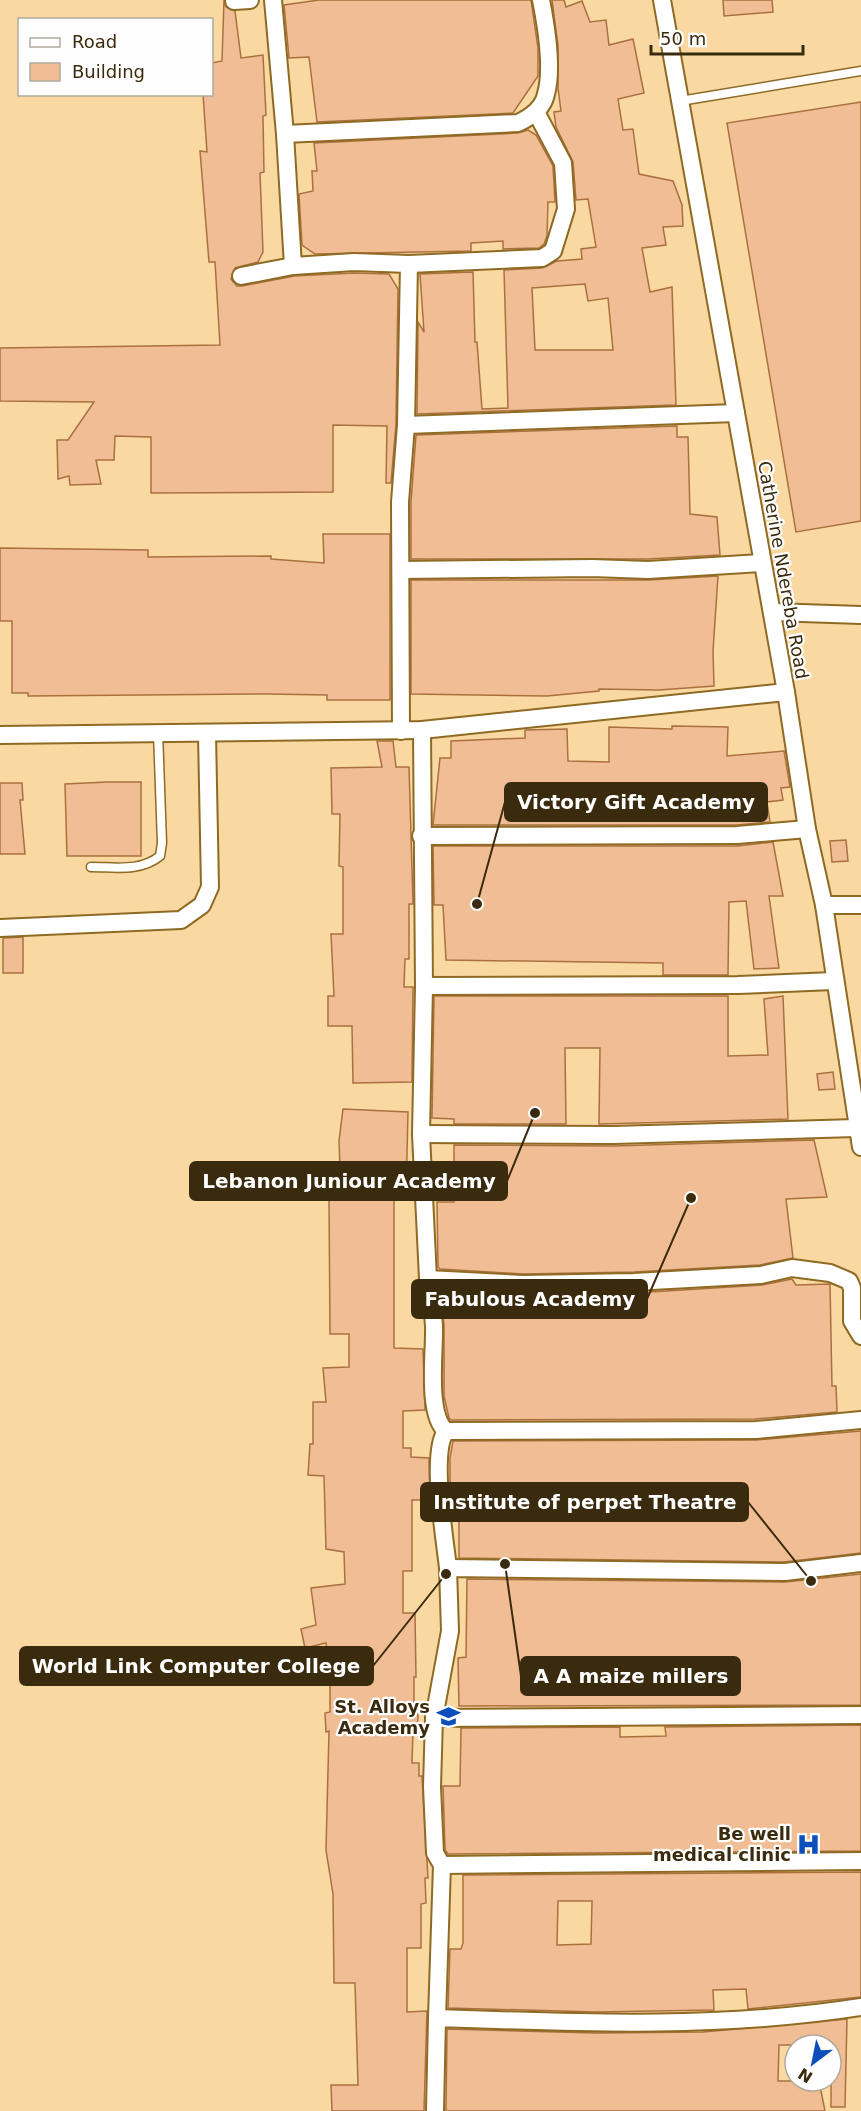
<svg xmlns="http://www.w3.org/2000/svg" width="861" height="2111" viewBox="0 0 861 2111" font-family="'DejaVu Sans',sans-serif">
<rect width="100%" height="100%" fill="#f9d8a2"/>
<!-- building -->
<g fill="#f1bd94" stroke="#aa713f" stroke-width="1.5" fill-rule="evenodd">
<path d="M224,0L226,7L235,11L241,58L263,55L266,115L263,116L264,172L260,173L263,252L258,262L235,268L231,279L237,286H242L294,276L354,273L389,274L398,289L396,424L391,483H386L387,426L333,425V492L151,493V437L115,436L114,460H96L101,484L70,485L69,476L58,479L57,440H68L94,402L0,401V348L220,345L215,262H209L200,151L207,152L203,94H212V63L222,61Z"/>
<path d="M319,0H531L538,48V76L513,113L317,122L309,57L289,58L284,5Z"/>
<path d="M552,0H564L566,7L582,1L590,22L606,20L609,45L633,39L644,93L618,99L623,130L633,129L639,174L673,181L682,205L683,226L663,227L666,245L642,248L650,292L672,287L676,405L417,414L418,322L424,332L420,274L473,272L475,342H477L482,409L508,408L504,270L542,268L557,261L582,259L581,249L596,247L588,199L576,200L573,162L556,127L554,112L561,111L558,88V46ZM585,284L588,301L608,298L613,350H535L532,288Z"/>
<path d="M723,0H772L773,12L724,16Z"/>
<path d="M861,102V521L796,532L727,123Z"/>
<path d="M528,130L536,135L553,166L555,202H548L547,236L544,244L539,248L503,249V241L471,243V251L315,254L302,245L299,194L313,191L312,171H317L314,143L518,133Z"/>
<path d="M677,426V437H688L690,514L717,517L720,555L648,559H411V502L416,435Z"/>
<path d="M323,534H390V700H327V695L268,694L28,696V693H12V621H0V548L148,550V557L271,556V559L324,563Z"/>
<path d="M718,576L713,651L714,686L659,690L599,689V691L547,696L411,694V580H648Z"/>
<path d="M672,726L728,727L727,756L784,751L790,787L781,788L783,800L767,802L770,822L737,825H433L440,758H451V741L525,738V730L567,729L568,761L609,762V727L672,729Z"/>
<path d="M377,741H393L396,767H409L413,904H409V959H405L404,987H413L412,1082L353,1083L352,1026H328V996H334L331,934H343V867L339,866L340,814H332L331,768L382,767Z"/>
<path d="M107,782H141V856H67L65,784Z"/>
<path d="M0,783H22L23,800H20L25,854H0Z"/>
<path d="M846,840L848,861L832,862L830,841Z"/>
<path d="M773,842L783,896H769L779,968L754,969L746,901L729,902L728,975H663V963L446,960L443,905H434L433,846H737Z"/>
<path d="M23,937V973H3V938Z"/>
<path d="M434,996H728V1056L768,1055L764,999L783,996L788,1119L599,1124L600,1048H565L566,1124H454V1119L432,1118Z"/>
<path d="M833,1072L835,1089L819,1090L817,1074Z"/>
<path d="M343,1109L408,1112L406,1196H394V1348L423,1349L425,1410L403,1411V1448H411V1457L429,1458L430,1500H412V1571H403V1613H415L416,1677H414V1707H416L418,1716L417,1733H413L412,1763H419V1776H422L428,1878H425L426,1903L421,1904V1948H407V2012L427,2011L424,2111H332L331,2085H358L355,1983H334L333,1894L326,1850L329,1731L326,1732L325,1713L330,1712V1658H328L326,1643L305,1648L301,1629L316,1625L311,1588L345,1584L344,1552L326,1549L324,1476L308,1475L310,1444H313V1402H326L323,1368L349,1367V1334H330L329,1199L341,1198L339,1141Z"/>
<path d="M814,1140L827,1197L786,1199L793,1258L760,1265L634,1272L523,1274L440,1269L438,1267L437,1202H454V1145L613,1146Z"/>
<path d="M792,1279L796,1285L830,1284L832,1386H836L837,1412L755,1419L451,1420L449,1418L444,1396V1325L440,1290L523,1294L634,1293L762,1285Z"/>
<path d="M861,1431V1553L784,1562L459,1558V1501L451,1500L450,1496V1458L453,1441L756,1440Z"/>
<path d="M861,1574V1705L459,1706L458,1658L466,1657L467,1579L785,1582Z"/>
<path d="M861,1725V1851L448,1854L445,1850L443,1786H460L461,1728L620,1727V1737L666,1736L665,1727Z"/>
<path d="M861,1872V1997L748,2009L746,1989L713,1990L714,2010L596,2012L448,2008L450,1949H461L463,1943V1875ZM558,1901H592L591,1944L557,1945Z"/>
<path d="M847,2019L845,2107H831V2045H779L778,2081H819L825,2111H446L447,2029L596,2033L703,2032Z"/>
</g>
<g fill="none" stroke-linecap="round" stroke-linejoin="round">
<defs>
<g id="service">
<path d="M680,101L861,71"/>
<path d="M91,867C115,867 140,872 160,856L162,843L158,732"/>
</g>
<g id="minor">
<path d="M273,0L285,134L293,266L354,262L409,264L406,425"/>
<path d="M662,0L786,692L807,829L824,905L861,1147"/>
<path d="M234,1L250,0"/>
<path d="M285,134L518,123C531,117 543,109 546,94C553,69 546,25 541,0"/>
<path d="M409,264L542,258L553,251L566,209L563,163L536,112"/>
<path d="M241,276L293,266"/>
<path d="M401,570L592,568L648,570L761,563"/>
<path d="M772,612L861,615"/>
<path d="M422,730L424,986L421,1134L428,1279L523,1284L634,1282L761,1275L792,1268L830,1273L849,1281L852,1288V1321L861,1336"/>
<path d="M401,731L400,502L406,425L736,413"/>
<path d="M0,735L422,730L786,692"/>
<path d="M421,836L737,835L807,829"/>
<path d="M824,905H861"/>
<path d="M0,928L181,920L202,905L210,887L207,734"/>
<path d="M424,986L738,985L833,981"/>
<path d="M421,1134L613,1135L856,1128"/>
<path d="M428,1279C430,1294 433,1310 434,1326C435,1351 426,1414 446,1431L756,1430L861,1420"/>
<path d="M446,1431C430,1452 445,1540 448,1568"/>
<path d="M861,1563L785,1572L448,1568L450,1631L434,1718L432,1787L435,1853L442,1865L861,1861"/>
<path d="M434,1718L861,1715"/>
<path d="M437,2018L442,1865"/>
<path d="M435,2111L437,2018C578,2023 721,2029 861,2007"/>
</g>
</defs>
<!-- service casing -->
<use href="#service" stroke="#8f6a23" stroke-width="11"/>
<!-- minor casing -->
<use href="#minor" stroke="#8f6a23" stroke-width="20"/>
<!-- service -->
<use href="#service" stroke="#fff" stroke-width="8"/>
<!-- minor -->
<use href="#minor" stroke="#fff" stroke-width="16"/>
</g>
<!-- icons -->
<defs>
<symbol id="school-bare" viewBox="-9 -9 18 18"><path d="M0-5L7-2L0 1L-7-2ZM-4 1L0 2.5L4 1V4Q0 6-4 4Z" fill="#0d4fba" stroke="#fefefe" stroke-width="2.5" paint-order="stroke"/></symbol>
<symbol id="hospital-bare" viewBox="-9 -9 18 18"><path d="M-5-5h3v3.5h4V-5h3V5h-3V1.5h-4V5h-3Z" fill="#0d4fba" stroke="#fefefe" stroke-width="2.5" paint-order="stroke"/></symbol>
</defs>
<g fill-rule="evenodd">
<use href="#school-bare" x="432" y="1700" width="33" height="33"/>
<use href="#hospital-bare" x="792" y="1828" width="33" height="33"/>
</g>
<g text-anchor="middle" stroke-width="4.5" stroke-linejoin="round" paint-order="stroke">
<!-- street labels -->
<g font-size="18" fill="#3b2b0e" stroke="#fefefe">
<text transform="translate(783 570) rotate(80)" y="6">Catherine Ndereba Road</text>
</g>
<!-- poi labels -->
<g font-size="18" font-weight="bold" fill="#3b2b0e" stroke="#fefefe" text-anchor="end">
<text x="430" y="1713">St. Alloys<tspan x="430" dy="21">Academy</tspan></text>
<text x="791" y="1840">Be well<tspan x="791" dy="21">medical clinic</tspan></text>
</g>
</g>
<!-- callouts -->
<path fill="none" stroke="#3b2b0e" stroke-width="2" d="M477 904L505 802M535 1113L507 1181M691 1198L647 1299M811 1581L748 1502M446 1574L373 1666M505 1564L521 1676"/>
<g fill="#3b2b0e" stroke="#fefefe" stroke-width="2">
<circle cx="477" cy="904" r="6"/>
<circle cx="535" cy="1113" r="6"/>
<circle cx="691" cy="1198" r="6"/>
<circle cx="811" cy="1581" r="6"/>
<circle cx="446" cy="1574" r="6"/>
<circle cx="505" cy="1564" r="6"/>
</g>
<g fill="#3b2b0e" stroke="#3b2b0e" stroke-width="2">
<rect x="505" y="783" width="262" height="38" rx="6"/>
<rect x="190" y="1162" width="317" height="38" rx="6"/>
<rect x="412" y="1280" width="235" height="38" rx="6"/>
<rect x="421" y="1483" width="327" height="38" rx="6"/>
<rect x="20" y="1647" width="353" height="38" rx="6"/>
<rect x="521" y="1657" width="219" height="38" rx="6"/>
</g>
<g font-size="20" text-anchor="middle" font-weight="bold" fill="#fff">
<text x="636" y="809">Victory Gift Academy</text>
<text x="349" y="1188">Lebanon Juniour Academy</text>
<text x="530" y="1306">Fabulous Academy</text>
<text x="585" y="1509">Institute of perpet Theatre</text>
<text x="196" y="1673">World Link Computer College</text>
<text x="631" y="1683">A A maize millers</text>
</g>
<!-- legend -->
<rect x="18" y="18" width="195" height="78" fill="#fefefe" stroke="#b0aa9e" stroke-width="1.5"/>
<rect x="30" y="38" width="30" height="9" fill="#ffffff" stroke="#b0aa9e" stroke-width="1.5"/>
<text x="72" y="48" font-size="18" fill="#3b2b0e">Road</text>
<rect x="30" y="63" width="30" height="18" fill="#f1bd94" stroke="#b0aa9e" stroke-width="1.5"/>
<text x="72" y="78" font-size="18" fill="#3b2b0e">Building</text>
<!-- north arrow -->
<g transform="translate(813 2063) rotate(212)"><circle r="28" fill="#fefefe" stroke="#b0aa9e" stroke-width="1.5"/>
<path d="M0-4.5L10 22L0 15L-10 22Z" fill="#0d4fba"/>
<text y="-9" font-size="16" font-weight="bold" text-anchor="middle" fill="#3b2b0e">N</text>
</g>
<!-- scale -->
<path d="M651 45v9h152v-9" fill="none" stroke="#3b2b0e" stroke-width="3"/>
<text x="660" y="45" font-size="18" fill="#3b2b0e" stroke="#fefefe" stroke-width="4.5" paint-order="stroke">50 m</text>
</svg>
